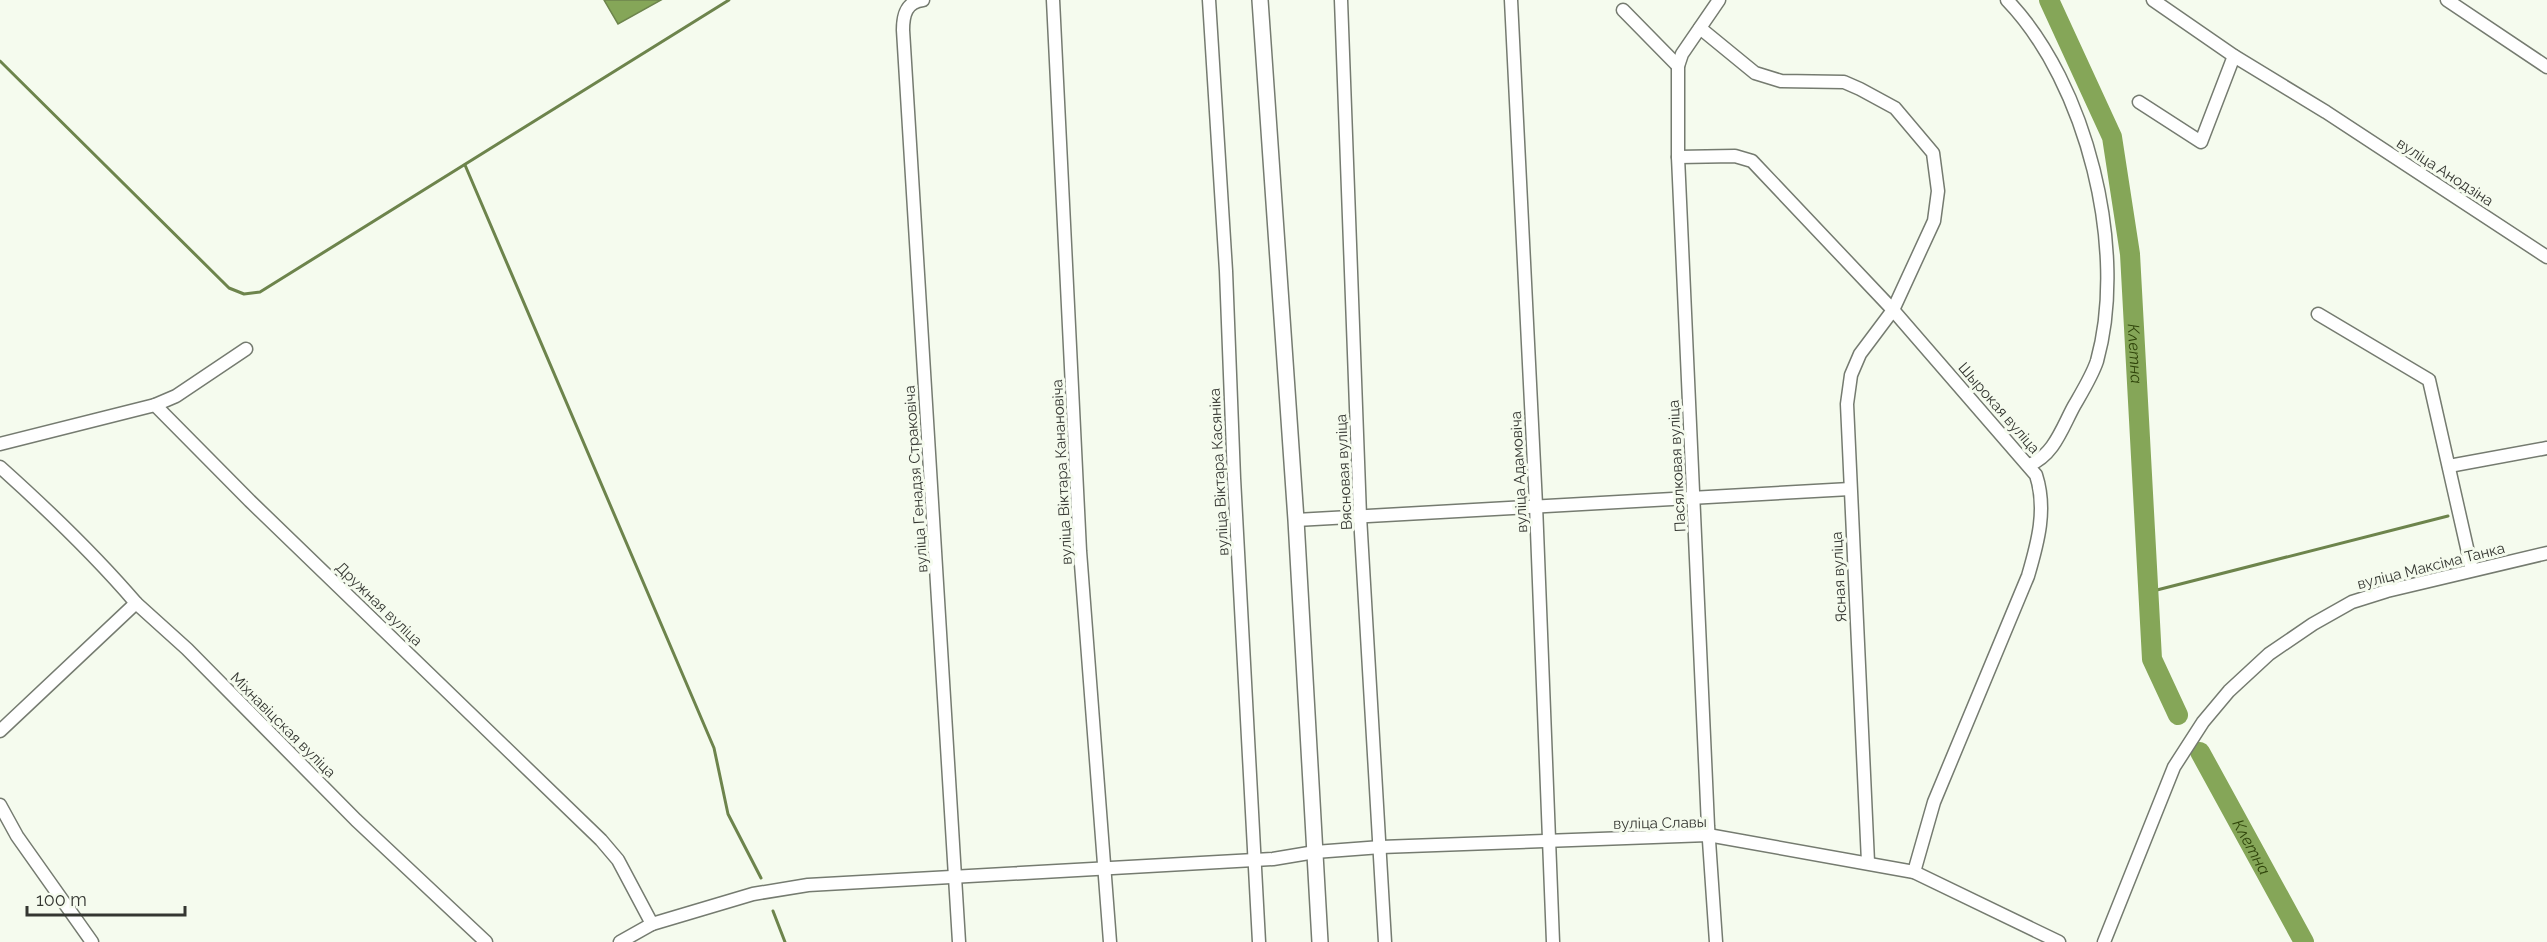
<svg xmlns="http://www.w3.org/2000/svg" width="2547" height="942" viewBox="0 0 2547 942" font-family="Raleway,sans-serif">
<rect width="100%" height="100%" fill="#f5fbee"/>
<!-- water -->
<path fill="#85a658" stroke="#6d844c" stroke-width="1.5" d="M604,0H661L618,24Z"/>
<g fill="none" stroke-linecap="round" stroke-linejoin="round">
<!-- stream -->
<g stroke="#6d844c" stroke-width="3">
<path d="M0,61L229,288L244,294L260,292L729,0"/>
<path d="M465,165L714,748L728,814L761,878"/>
<path d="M2149,592L2448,516"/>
<path d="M773,911L785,942"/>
</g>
<!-- river -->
<g stroke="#85a658" stroke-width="20">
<path id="s1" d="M2049,0L2112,137L2130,254L2152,659L2178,715"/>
<path id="s2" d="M2200,752L2304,942"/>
</g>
<defs>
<g id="minor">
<path d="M923,0C906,2 903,15 903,30L959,942"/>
<path d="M1053,0L1080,551L1110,942"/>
<path d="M1209,0L1226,271L1234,478L1259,942"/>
<path d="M1341,0L1360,516L1385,942"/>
<path d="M1511,0L1536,505L1553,942"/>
<path d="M2007,0C2087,83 2128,250 2097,361C2092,376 2082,392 2074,406C2062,428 2054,455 2029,465"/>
<path d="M2153,0L2234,56L2326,112L2547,257"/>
<path d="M2447,0L2547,67"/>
<path d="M1623,10L1678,66"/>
<path d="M1700,28L1755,73L1781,81L1844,82L1860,89L1895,108L1933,153L1938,191L1934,221L1893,310L1860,354L1851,375L1847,404L1868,862"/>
<path d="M2139,102L2201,142L2234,56"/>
<path d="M1678,157L1735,156L1752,161L1893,310L2036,475C2047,509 2038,542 2028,576L1934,802L1914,872"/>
<path d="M2318,314L2429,380L2472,570"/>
<path d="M155,405L176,396L246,349"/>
<path d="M0,444L155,405L250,501L601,840L618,860L652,924L620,942"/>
<path d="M2449,466L2547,448"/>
<path d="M0,467C48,510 94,554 136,603"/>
<path d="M1296,520L1850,489"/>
<path d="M0,731L136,603L187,649L356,820L486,942"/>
<path d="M0,805L17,836L92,942"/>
<path d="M652,924L753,894L808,885L1273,859L1315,852L1381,847L1708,835L1914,872L2059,942"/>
<path d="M1716,942L1708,826L1678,157V66L1682,54L1719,0"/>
<path d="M2104,942L2174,767L2203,722L2229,691L2269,654L2313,624L2352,602L2387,591L2547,553"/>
</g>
<path id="tertiary" d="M1260,0L1296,520L1320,942"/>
</defs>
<!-- minor casing -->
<use href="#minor" stroke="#757b70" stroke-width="15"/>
<!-- tertiary casing -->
<use href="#tertiary" stroke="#757b70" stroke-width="18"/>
<!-- minor -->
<use href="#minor" stroke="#fff" stroke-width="12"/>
<!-- tertiary -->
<use href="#tertiary" stroke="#fff" stroke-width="15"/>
</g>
<g text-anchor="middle" stroke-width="6" stroke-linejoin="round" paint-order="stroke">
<!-- street labels -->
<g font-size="15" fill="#343631" stroke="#f5fbee">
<text transform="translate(2445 172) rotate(33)" y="5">вуліца Анодзіна</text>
<text transform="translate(1999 408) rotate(49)" y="5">Шырокая вуліца</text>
<text transform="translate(1677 466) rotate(-93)" y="5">Пасялковая вуліца</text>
<text transform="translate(1062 472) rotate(-93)" y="5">вуліца Віктара Канановіча</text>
<text transform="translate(1219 472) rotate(-93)" y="5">вуліца Віктара Касяніка</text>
<text transform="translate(1344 472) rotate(-93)" y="5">Вясновая вуліца</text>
<text transform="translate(1519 472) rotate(-93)" y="5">вуліца Адамовіча</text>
<text transform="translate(916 479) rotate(-94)" y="5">вуліца Генадзя Страковіча</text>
<text transform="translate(2431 566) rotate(-14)" y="5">вуліца Максіма Танка</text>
<text transform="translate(1839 577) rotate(-93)" y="5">Ясная вуліца</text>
<text transform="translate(379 604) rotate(44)" y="5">Дружная вуліца</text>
<text transform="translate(283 725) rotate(45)" y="5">Міхнавіцская вуліца</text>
<text transform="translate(1660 823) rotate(-1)" y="5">вуліца Славы</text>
</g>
<!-- water labels -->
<g font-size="16" font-style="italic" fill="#2f440a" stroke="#f5fbee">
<text dy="6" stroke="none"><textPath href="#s1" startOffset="369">Клетна</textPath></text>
<text dy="6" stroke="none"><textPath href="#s2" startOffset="108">Клетна</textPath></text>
</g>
</g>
<!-- scale -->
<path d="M27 906v9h158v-9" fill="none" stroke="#343631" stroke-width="3"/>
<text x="36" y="906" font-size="18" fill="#343631" stroke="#f5fbee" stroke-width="4.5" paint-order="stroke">100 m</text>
</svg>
